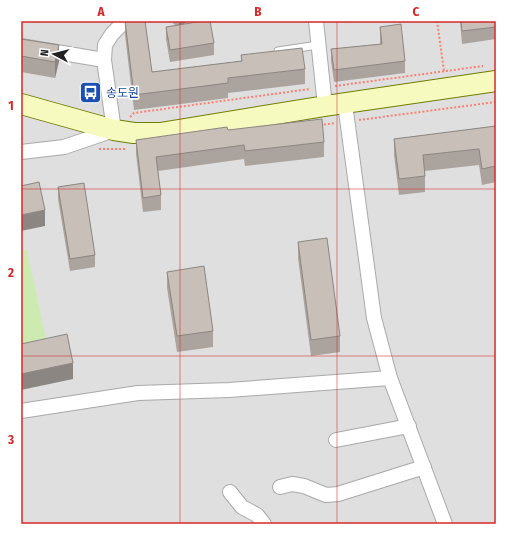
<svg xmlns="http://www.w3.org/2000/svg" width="517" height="545" viewBox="0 0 517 545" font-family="'Fira Sans Condensed','Noto Sans KR',sans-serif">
<rect width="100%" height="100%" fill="#f2efe9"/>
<!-- residential -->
<rect fill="#e0dfdf" x="21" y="21" width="475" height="503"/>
<!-- grass -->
<path fill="#cdebb0" d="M27,250L46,339L21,344V251Z"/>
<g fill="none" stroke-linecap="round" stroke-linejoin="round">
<defs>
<path id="service" d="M278,51L318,45"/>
<g id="minor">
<path d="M316,21L325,106"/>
<path d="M21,46L104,60"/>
<path d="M345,104L374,318L390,378L445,524"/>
<path d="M21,152L64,147L114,130L104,60L105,45L112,34L125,21"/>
<path d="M21,411L138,393L229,390L390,378"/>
<path d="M336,440L409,426"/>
<path d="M280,487L292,484L304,486L326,495L338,494L424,467"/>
<path d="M230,492L242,507L257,515L264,524"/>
</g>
<path id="secondary" d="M21,104L114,130L134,133H160L325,106L496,81"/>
</defs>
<!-- service casing -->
<use href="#service" stroke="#a9a9a9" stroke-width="9"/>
<!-- minor casing -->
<use href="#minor" stroke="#a9a9a9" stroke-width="16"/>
<!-- secondary casing -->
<use href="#secondary" stroke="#707d05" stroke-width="22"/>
<!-- path -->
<g stroke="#fa8072" stroke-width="2" stroke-dasharray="2 2" stroke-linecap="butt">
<path d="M437,21L444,71"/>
<path d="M335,86L483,66"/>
<path d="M130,117L134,113L310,89"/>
<path d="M359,120L496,102"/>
<path d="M320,125L335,123"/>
<path d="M99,149H125"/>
</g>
<!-- service -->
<use href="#service" stroke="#fff" stroke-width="7"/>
<!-- minor -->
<use href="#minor" stroke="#fff" stroke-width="14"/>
<!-- secondary -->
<use href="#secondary" stroke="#f7fabf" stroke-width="20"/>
</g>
<!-- wall -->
<g fill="#aba49e">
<path d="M125,21L152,72L241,61V55L305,69V84L228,93V98L134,110L125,35Z"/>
<path d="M171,21H187L184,24L214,43V55L170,62L166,39V27L176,26Z"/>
<path d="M460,21H496V39L462,44Z"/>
<path d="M380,27L405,61V73L334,82L331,61V49L380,44Z"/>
<path d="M21,39L59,61L55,78L21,72Z"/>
<path d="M496,126V182L482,185L479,165L425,171V192L399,195L394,155V139Z"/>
<path d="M228,130L324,142V157L245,166L244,159L158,171L161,195V210L143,212L136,154V140Z"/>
<path d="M58,187L95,255V267L70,271L58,199Z"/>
<path d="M298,242L340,336V352L311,356L298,258Z"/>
<path d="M167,272L213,331V347L177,352L167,288Z"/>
</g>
<!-- shaded-wall -->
<g fill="#8b8681">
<path d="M179,21H187L179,29Z"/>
<path d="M59,45V61L55,78V62Z"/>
<path d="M45,210V226L21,231V215Z"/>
<path d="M73,363V379L21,390V374Z"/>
</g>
<!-- building -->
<g fill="#c7bfb8" stroke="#8b8681">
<path d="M125,21H145L152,72L242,61L241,55L302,48L305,69L228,78V83L134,95Z"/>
<path d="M203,21H210L214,43L170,50L166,27Z"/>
<path d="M461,21H496V27L462,31Z"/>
<path d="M401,24L405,61L334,70L331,49L382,44L380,27Z"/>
<path d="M21,39L59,45L55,62L21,56Z"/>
<path d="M322,119L324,142L245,151L244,145L156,157L161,195L143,198L136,140L227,127L228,130Z"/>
<path d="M496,126V166L482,169L479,149L423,155L425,176L399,179L394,139Z"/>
<path d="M39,182L45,210L21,215V186Z"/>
<path d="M84,183L95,255L70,259L58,187Z"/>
<path d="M327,238L340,336L311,340L298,242Z"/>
<path d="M204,266L213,331L177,336L167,272Z"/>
<path d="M67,334L73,363L21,374V344Z"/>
</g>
<!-- grid -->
<path fill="none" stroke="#d62828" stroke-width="1" stroke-opacity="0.55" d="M180,21V524M337,21V524M21,189H496M21,356H496"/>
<!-- icons -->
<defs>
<symbol id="bus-square" viewBox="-11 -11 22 22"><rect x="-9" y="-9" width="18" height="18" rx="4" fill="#1a4fb4" stroke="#fff"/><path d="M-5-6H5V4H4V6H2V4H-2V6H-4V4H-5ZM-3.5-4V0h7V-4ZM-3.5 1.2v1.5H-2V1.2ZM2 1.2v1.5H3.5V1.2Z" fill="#fff"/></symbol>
</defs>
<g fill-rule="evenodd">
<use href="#bus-square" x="78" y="80" width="25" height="25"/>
</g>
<g text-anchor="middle" stroke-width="3.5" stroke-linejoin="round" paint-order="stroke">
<!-- transit labels -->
<g font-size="12" fill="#164399" stroke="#fff" text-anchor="start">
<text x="106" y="97">송도원</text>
</g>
</g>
<!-- border -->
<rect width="517" height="545" fill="none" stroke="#ffffff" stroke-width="44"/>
<!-- north arrow -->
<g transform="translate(54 54) rotate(277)" stroke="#ffffff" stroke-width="3" paint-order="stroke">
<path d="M0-3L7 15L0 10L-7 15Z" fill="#222222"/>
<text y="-6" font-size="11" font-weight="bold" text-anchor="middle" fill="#222222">N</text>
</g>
<rect x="22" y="22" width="473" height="501" fill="none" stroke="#d62828" stroke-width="1.5"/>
<g font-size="13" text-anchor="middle" font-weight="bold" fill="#d62828">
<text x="101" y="16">A</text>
<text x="258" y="16">B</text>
<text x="416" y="16">C</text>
<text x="11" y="110">1</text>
<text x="11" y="277">2</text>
<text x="11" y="444">3</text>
</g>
</svg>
